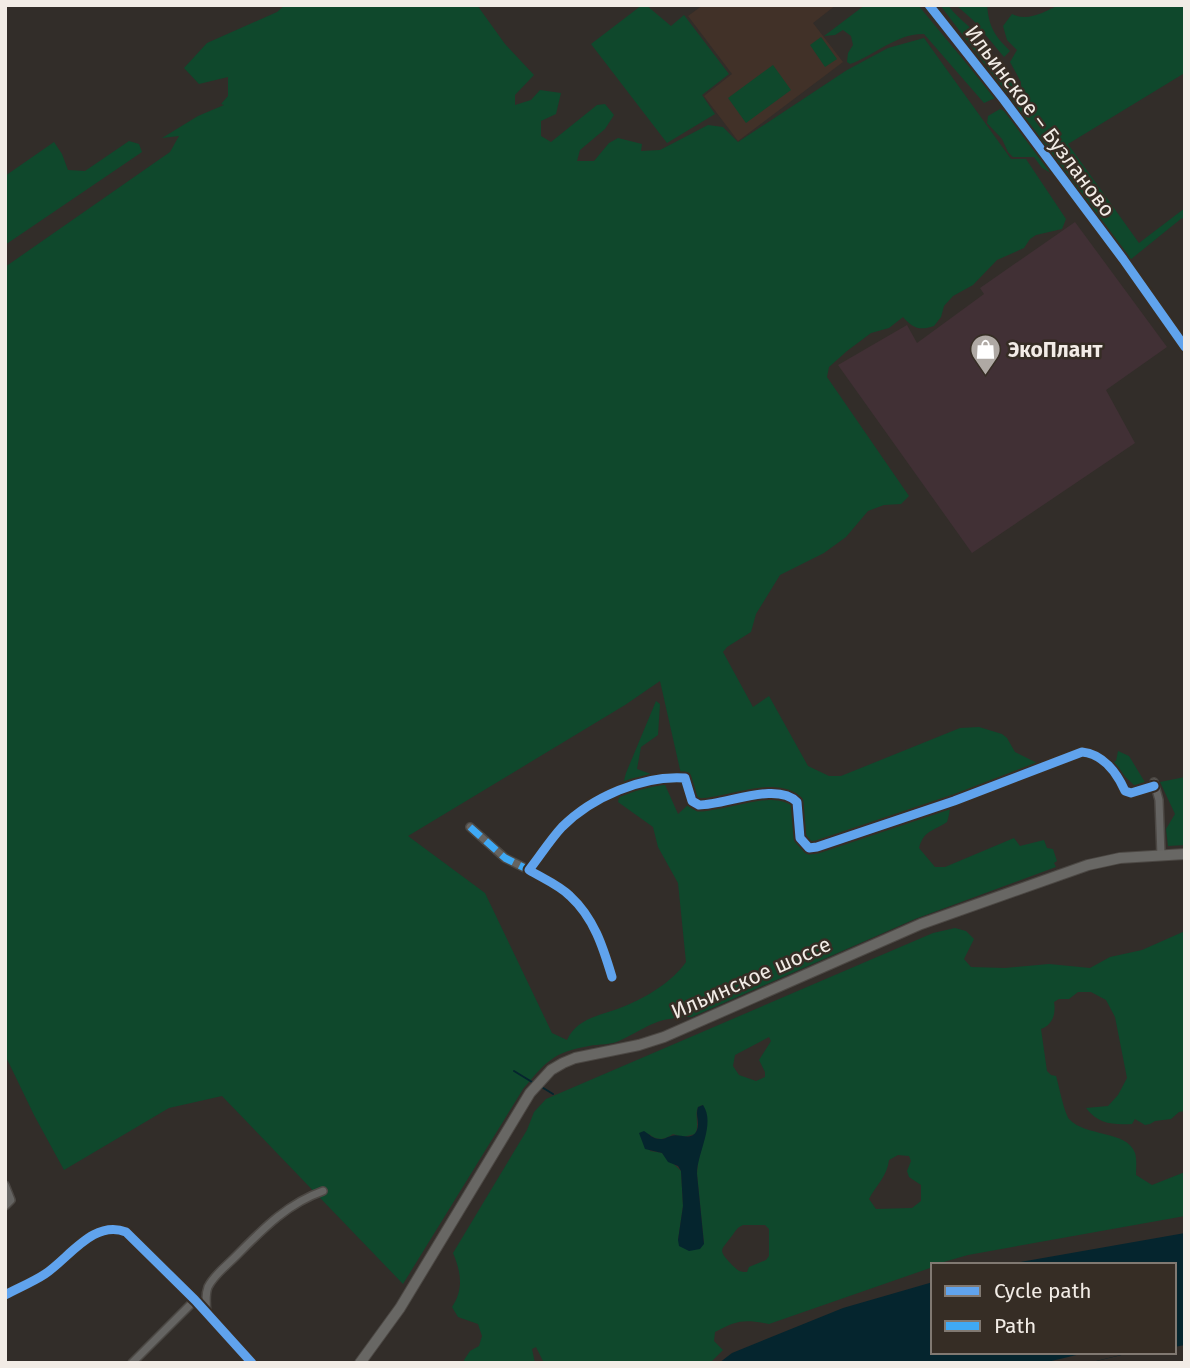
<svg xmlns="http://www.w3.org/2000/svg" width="1190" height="1368" viewBox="0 0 1190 1368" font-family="'Fira Sans',sans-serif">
<rect width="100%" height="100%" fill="#322d29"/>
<!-- commercial -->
<path fill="#413035" d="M1075,222L1167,347L1106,390L1135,443L972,553L838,365L907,325L917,343L984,294L980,288Z"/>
<!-- education -->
<path fill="#413128" d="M703,5H836L813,23L843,62L738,141L704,96L732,74L688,16Z"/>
<!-- green -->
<g fill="#0f482c" fill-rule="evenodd">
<path d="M285,5H477L505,44L534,75L515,95V105L531,100L540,90L561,93L556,114L541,121V136L551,142L597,105L605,104L614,115L605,129L580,150L577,161H594L609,143L618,138L642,144L641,151L660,150L708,125L723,127L738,142L847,70L888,48L924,38L1011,159H1026L1066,219L1062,229L1036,235L1030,239L1024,248L997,260L973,285L953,296L944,306L941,317L934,326C919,331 913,328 903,317L889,328L871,333L847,351L829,367L827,377L909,496L901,504L884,505L868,511L846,537L824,553L780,575L756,614L751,632L727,647L723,652L753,707L769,696L808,766L829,776H841L960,728L979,727L1002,734L1007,738L1015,752L1037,763L955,795C950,802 950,814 947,822C932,832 924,830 919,848L935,867H945L1014,838L1020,846L1044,840L1047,848L1053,849L1057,861L1054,863L1056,867L915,919L692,1017C657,1017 650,1026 621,1040C613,1045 598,1044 589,1046C553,1052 546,1062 523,1089L403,1284L222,1096L169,1108L64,1170L34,1115L5,1055V267L170,152L179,136L162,138L198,116L224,105L221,104L228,96V77L199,84L184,68L207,43L277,12ZM660,681L688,805L678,814L662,778L637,769L641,747L658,735L660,704L656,701L626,773L618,802L653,827L658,847L678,883L686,962C673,981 647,997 625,1006C604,1015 577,1017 567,1040L552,1033L485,893L408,836L625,705Z"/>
<path d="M642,5H646L671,26L684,15L729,74L702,95L715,114L667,143L591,44Z"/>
<path d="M865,5H918L995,98L984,103L924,34C897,33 874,56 850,64L847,62L848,53L853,45L851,36L843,30L835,35L824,36Z"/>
<path d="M940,5H948C956,17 967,23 976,34C988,48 995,70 1012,77L1015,88L1009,94L1006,92Z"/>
<path d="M956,5H987C989,27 994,35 1010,51L1004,57L974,21Z"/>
<path d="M1059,5H1185V76L1183,74L1068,144L1139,243L1185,208V221L1182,218L1130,260L1010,102V97L1021,86V82L1010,62L1017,50L1007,40L1003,26L1012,14C1028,22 1044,12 1059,5Z"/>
<path d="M821,37L837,59L825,67L810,45Z"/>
<path d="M773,65L791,90L746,123L728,98Z"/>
<path d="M1000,109L1006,112L1051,173L1042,168L1034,157H1013L1008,152L1002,139L987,123L988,116Z"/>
<path d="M129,141L139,144L142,152L5,245V176L54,142L62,154L68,170L85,171Z"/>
<path d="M1118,751L1129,756L1146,784L1137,788L1111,763L1116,761Z"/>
<path d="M1185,777V845L1168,846L1166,829L1175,814L1160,782Z"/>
<path d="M955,928L966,931L974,939L964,959L971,967L1005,968L1049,964L1090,968L1110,957L1142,950L1185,931V1111L1179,1112L1171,1119L1155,1121L1150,1124L1145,1125L1135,1119L1132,1124C1113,1125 1098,1124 1086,1108L1108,1106L1118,1095L1127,1078L1115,1017L1106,1000L1091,992H1078L1069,999H1059L1054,1002C1056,1013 1053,1025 1041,1029L1047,1071L1051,1075L1056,1076C1059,1086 1064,1112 1069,1119C1085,1137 1127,1130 1135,1153C1137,1159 1136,1169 1136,1175L1152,1185L1185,1172V1216L968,1255L933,1265V1267L769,1324C744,1319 737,1320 715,1332L714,1341L723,1350L710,1363H544L536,1347L532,1349L535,1363H465L464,1360L470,1351L479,1346L482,1336L478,1324L458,1317L452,1307C464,1289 461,1272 453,1253L527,1130L534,1112L546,1099L933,933ZM769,1037L771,1041L759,1060L765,1072V1077L756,1081L739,1075L733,1066L735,1055ZM703,1105L706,1131L698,1162L697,1174L704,1243L678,1240L683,1206L681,1171L662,1153L650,1151L649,1134C657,1141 665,1140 673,1134L683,1137L695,1134C700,1125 694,1116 698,1107ZM898,1155L909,1156L911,1161L907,1171L909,1177L921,1185V1201L912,1208L876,1209L869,1199C876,1185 887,1177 889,1160ZM743,1225H765L769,1229V1256L766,1260L749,1267L747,1272C738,1272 738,1270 732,1265C717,1249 721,1251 731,1237C736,1231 736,1228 743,1225Z"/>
</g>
<!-- water -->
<g fill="#05252e">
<path d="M703,1105C716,1124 697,1153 697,1174L704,1244L700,1249L689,1251L679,1246L678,1240L683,1206L681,1171L678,1166L668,1162L662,1153L645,1149L639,1133L644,1131C649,1134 653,1139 660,1139C667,1139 664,1138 671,1136C679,1133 692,1142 697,1130C700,1122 695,1115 698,1107Z"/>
<path d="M1185,1233V1345L1174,1347V1265H1003Z"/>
<path d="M933,1282V1352H1134L1088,1363H719L732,1353L843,1308Z"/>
</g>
<!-- pier -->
<path fill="#322d29" d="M1089,1352H1133L1088,1363H1043Z"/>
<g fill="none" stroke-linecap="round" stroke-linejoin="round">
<!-- stream -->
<g stroke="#05252e" stroke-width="2">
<path d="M514,1071L532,1082"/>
<path d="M540,1086L553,1094"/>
</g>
<defs>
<g id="minor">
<path d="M1154,782L1159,800L1161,856"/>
<path d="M470,827L505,858L529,870"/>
<path d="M612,977C603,947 594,918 570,896C559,885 542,878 529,870C540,856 550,840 562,827C592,797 643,775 685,778L692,801L699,805C726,805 777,781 797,802L800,838L809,848L817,847L954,801L1082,752C1103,754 1117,773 1125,791L1131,793L1154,786"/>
<path d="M5,1185L11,1200L5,1206"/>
<path d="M5,1295C18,1288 33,1282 45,1274C69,1258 94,1219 126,1232L195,1300L252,1363"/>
<path d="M207,1313C206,1304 205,1295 208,1287C214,1275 225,1267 234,1258C261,1231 286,1204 323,1191"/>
<path d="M132,1363L195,1300"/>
</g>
<path id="tertiary" d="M929,5L1004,100L1123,259L1185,347"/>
<path id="secondary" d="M360,1363L400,1308L530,1093L551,1070L563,1063L575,1058L639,1045L664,1037L921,924L1088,865L1120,858L1185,854"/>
</defs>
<!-- minor casing -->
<use href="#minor" stroke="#4c4844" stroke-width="10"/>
<!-- tertiary casing -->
<use href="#tertiary" stroke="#4c4844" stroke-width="11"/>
<!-- secondary casing -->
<use href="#secondary" stroke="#4c4844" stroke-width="12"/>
<!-- minor -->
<use href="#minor" stroke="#656462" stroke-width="7"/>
<!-- tertiary -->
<use href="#tertiary" stroke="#656462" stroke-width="9"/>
<!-- secondary -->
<use href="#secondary" stroke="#686764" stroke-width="10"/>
<!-- quiet -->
<path stroke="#3fa9f5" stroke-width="7" stroke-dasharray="14 7" stroke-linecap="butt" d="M470,827L505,858L529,870"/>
<defs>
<g id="cycleway">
<path d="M929,5L1004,100L1123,259L1185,347"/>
<path d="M612,977C603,947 594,918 570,896C559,885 542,878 529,870C540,856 550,840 562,827C592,797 643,775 685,778L692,801L699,805C726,805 777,781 797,802L800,838L809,848L817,847L954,801L1082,752C1103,754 1117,773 1125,791L1131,793L1154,786"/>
<path d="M5,1295C18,1288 33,1282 45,1274C69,1258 94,1219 126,1232L195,1300L252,1363"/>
</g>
</defs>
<!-- cycleway casing -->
<use href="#cycleway" stroke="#362d25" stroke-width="13"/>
<!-- cycleway -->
<use href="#cycleway" stroke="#60a3ed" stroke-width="9"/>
</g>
<!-- icons -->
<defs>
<symbol id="shop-pin" viewBox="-11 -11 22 30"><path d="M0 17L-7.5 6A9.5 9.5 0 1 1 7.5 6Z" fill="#afa9a4" stroke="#362d25"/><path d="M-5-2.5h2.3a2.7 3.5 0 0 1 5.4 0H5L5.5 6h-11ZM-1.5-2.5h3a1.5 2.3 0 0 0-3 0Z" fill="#fff"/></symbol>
</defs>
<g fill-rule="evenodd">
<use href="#shop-pin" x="968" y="332" width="35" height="47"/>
</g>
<g text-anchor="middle" stroke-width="5" stroke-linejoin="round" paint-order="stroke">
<!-- street labels -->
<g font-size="21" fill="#f2ece6" stroke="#362d25">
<text transform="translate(1040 121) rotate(53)" y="7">Ильинское – Бузланово</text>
<text transform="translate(751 978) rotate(-24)" y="7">Ильинское шоссе</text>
</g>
<!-- poi labels -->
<g font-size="21" font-weight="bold" fill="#f2ece6" stroke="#362d25" text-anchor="start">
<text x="1008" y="357">ЭкоПлант</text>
</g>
</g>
<!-- border -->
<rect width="1190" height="1368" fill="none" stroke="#f2ece6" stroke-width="14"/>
<!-- legend -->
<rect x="931" y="1263" width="245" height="91" fill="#362d25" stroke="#817972" stroke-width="2"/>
<rect x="945" y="1286" width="35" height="10" fill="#60a3ed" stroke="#817972" stroke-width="2"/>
<text x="994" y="1298" font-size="21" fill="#f2ece6">Cycle path</text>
<rect x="945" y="1321" width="35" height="10" fill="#3fa9f5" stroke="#817972" stroke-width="2"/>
<text x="994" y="1333" font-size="21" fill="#f2ece6">Path</text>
</svg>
